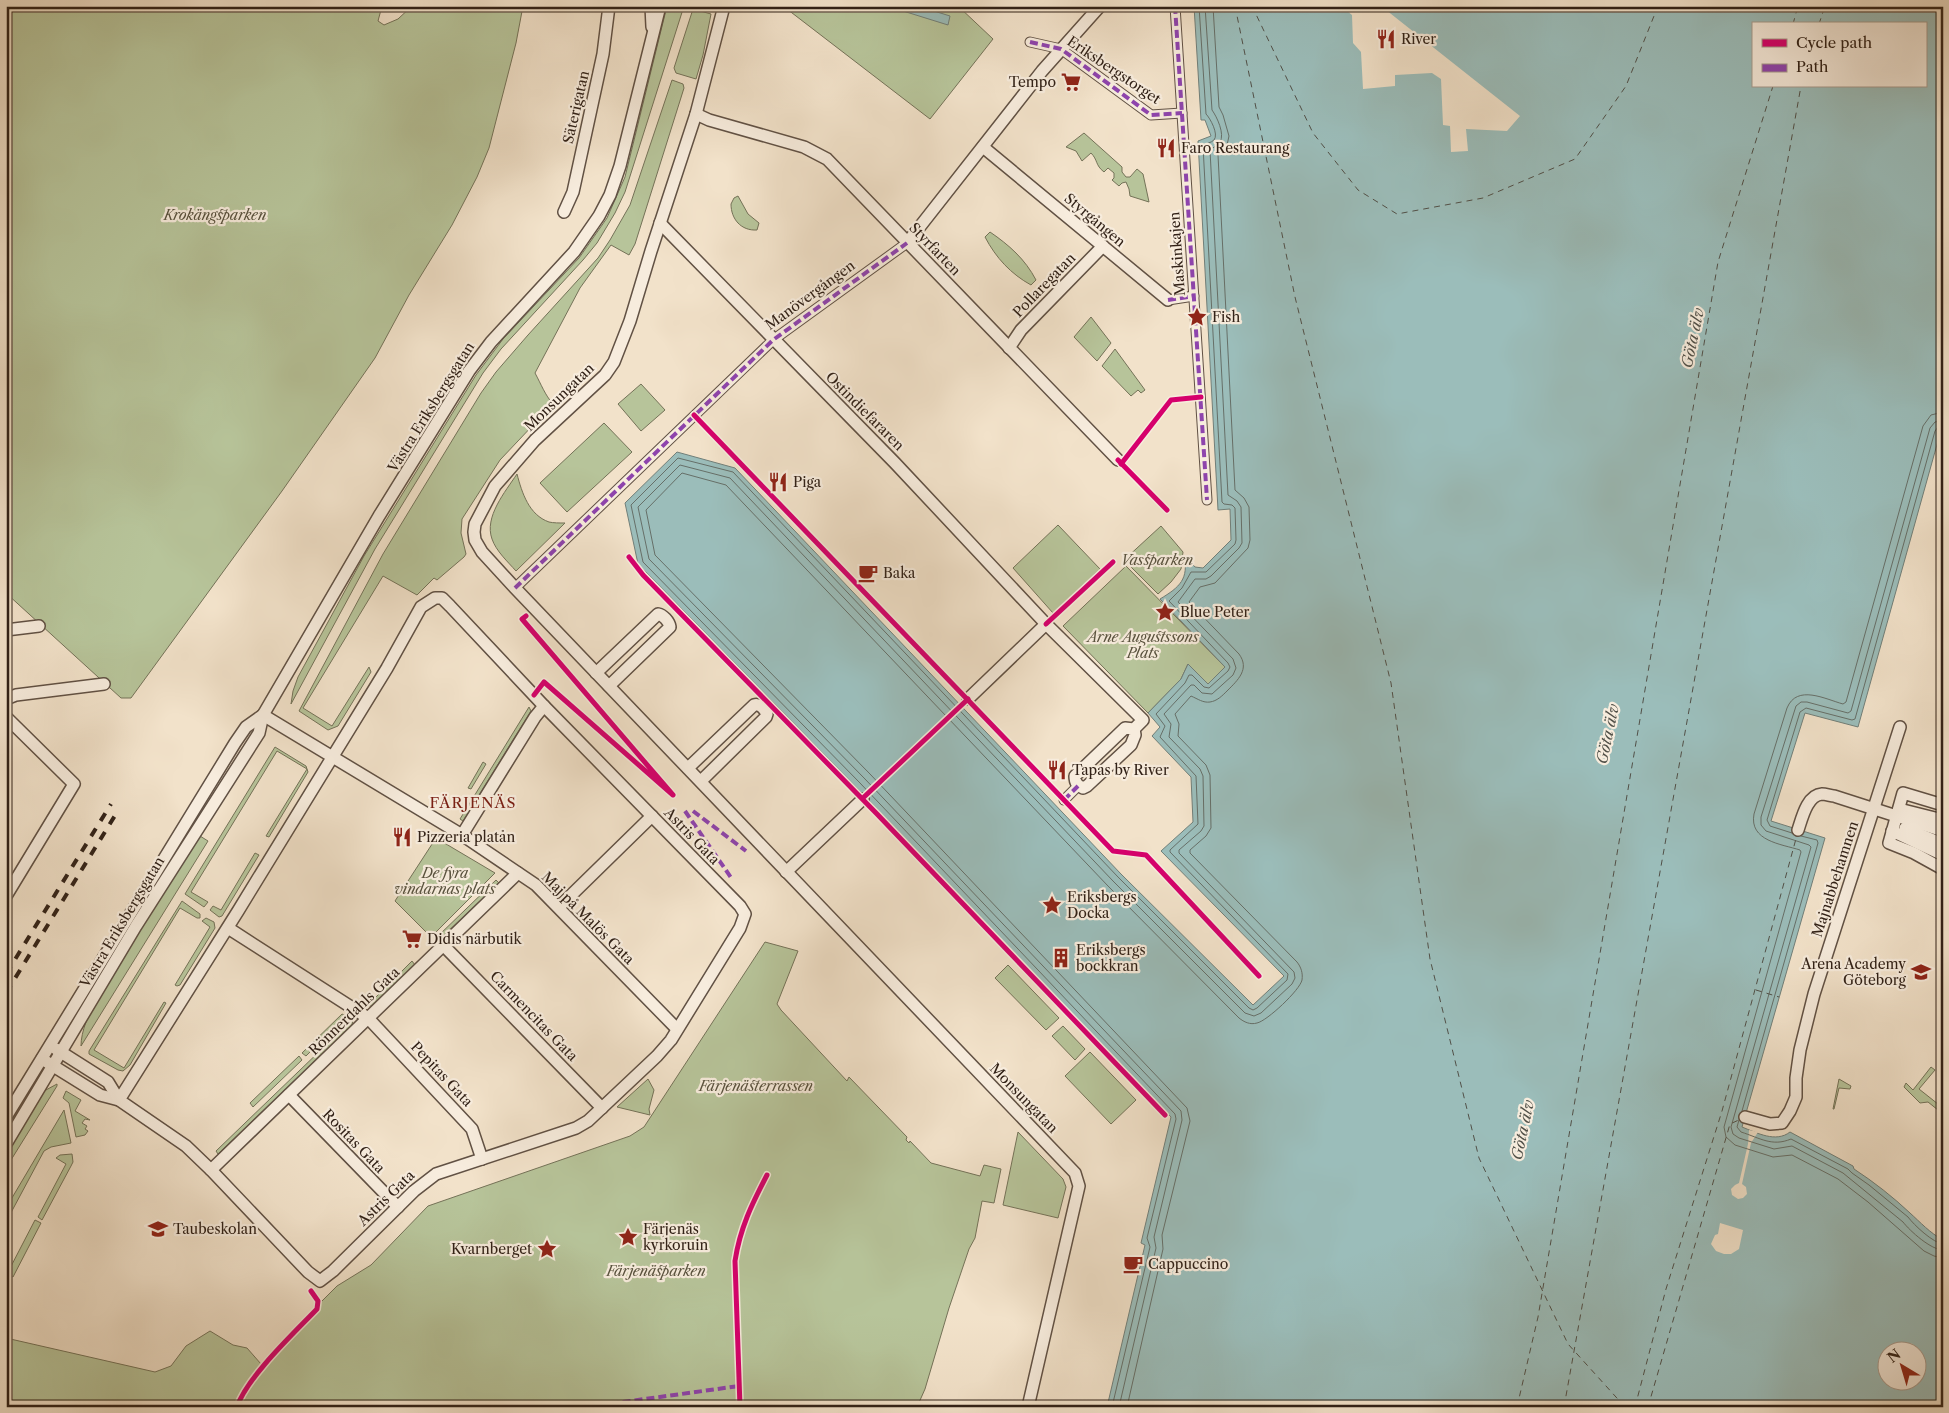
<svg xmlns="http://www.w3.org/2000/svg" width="1949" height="1413" viewBox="0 0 1949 1413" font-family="'Libre Caslon Text',serif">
<rect width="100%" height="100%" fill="#f2e2ca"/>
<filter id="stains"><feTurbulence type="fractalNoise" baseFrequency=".004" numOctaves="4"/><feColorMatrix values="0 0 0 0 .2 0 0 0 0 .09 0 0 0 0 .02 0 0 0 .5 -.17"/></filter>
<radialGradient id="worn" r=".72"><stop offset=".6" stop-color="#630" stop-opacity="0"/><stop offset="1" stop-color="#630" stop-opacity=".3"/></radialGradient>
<!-- green -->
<g fill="#b7c49a" stroke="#747258">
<path d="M6,6H35L38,8L41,6H382L378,21L384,25L398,19L412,6H523L516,43L489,148L477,177L452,225L409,295L375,358L282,491L131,698H121L6,593Z"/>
<path d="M667,6H684L625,192L615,213L597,243L583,260L501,349L483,373L375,549L291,704L293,691L298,677L364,556L476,375L503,339L579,258L607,218L625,177Z"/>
<path d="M783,6H958L993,39L930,119Z"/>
<path d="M693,9L711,14L703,55L696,79L676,73L674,68Z"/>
<path d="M672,80L683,84L684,88L635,244L629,255L611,245L580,288L535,373C541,384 545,395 553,404L500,460L462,519L461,533L466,554L464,557L437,580L434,578L417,595L383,576L303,708L332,726L369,667L371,672L338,726L328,730L299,711L383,554L481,393L496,372L528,335L598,258L610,240L630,205Z"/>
<path d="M1084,133L1122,167V172L1126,177H1130L1137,169L1143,174L1149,202L1130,196L1129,189L1126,182L1122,183L1119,186L1112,180L1114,178V173L1108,168L1104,172C1095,165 1098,160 1091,153L1082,161L1076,151L1066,147Z"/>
<path d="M738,196L748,214L759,223L757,230C741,231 731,219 731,204L734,198Z"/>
<path d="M990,232C1009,245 1025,259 1036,280L1031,285C1011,274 996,258 985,237Z"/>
<path d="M1091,317L1111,343L1097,361L1074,337Z"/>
<path d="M1115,349L1145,390L1141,393L1138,390L1131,396L1102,366Z"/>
<path d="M641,384L665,410L641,431L618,404Z"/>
<path d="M604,423L632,452L567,512L540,483Z"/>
<path d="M517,474C522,493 529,515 549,522C553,523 560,523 565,523L516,571C508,562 496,551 492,539C484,517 505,492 517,474Z"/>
<path d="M1058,525L1100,569L1053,613L1013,568Z"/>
<path d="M1161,526L1183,552L1181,569L1171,582L1158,594L1124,560Z"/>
<path d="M1126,566L1225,667L1208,684L1188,664L1181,679L1148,713L1063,626Z"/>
<path d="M529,707L531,711L463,821L460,819Z"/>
<path d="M275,747L306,766L308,772L269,837L266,836L307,769L277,751L191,892L208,902L204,907L185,894Z"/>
<path d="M483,762L486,764L471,789L468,788Z"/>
<path d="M200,836L208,841L81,1046C81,1031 89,1013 96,1000Z"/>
<path d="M436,838L495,873L431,937L395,901Z"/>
<path d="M255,853L259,855L222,916L219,917L210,910L213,906L221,910Z"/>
<path d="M496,880L499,883L441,938H436Z"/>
<path d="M182,901L200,914V918H197L180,908L94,1050L124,1068L164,1002L166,1003L130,1065L123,1071L118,1070L89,1054V1051Z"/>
<path d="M206,918L214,922L215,928L180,985L177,986L175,985L210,927L202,921Z"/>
<path d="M765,942L798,951L777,1004L781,1010L847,1081L849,1077L907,1137L906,1140L909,1143L910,1141L931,1163L980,1176L984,1165L1001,1169L994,1203L982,1201L975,1238L969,1249L949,1308L925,1389L917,1407H6V1338L155,1372L171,1366L186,1346L210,1331L233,1345L247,1348L261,1364L322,1301L337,1286L371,1265L428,1206L630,1136L644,1127Z"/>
<path d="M412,961L415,965L372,1006H367Z"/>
<path d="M1008,965L1059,1018L1046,1030L995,978Z"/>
<path d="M342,1014L346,1016L306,1056L302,1053Z"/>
<path d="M353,1019L352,1025L218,1154L216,1151Z"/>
<path d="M1063,1026L1085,1049L1075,1060L1052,1036Z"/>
<path d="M1090,1052L1136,1100L1111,1124L1065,1076Z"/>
<path d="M299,1056L302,1060L253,1107L250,1103Z"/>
<path d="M1931,1067L1935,1070L1919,1089L1943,1108V1114L1928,1102L1920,1103L1904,1087L1906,1083L1913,1090Z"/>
<path d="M42,1071H43L6,1135C6,1116 30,1086 42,1071Z"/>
<path d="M648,1079L654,1090L649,1109L650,1115L617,1107Z"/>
<path d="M1839,1079L1851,1086L1850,1089L1839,1088L1834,1109H1833Z"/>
<path d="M57,1084V1086L6,1168V1152L10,1146L44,1091Z"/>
<path d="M66,1091L81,1100L75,1111L90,1120L85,1119L82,1123L87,1126L85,1129L88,1131L85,1135L76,1137L69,1103L63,1098Z"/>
<path d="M64,1110L71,1143L51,1147L44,1151L6,1222V1208Z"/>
<path d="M1018,1132L1063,1179L1066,1187L1058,1218L1003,1205Z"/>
<path d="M72,1154L73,1162L71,1166L42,1220L38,1217L66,1164L56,1158L60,1155Z"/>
<path d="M35,1220L41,1223L13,1277L7,1274Z"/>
</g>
<!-- water -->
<g fill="#9bbdba" stroke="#717f79" fill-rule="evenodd">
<path d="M887,6H918L950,16L948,25Z"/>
<path d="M1194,6H1943V423L1858,727L1805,713L1771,821L1825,838L1742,1127C1757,1133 1776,1143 1790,1132L1853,1166L1854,1169C1874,1182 1893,1197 1910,1213C1920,1222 1930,1233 1943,1240V1407H1107L1145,1245L1141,1243L1171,1117L856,787L638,564L625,503L677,452L735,468L1121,874L1253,1005L1284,976L1161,851L1193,822L1191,777L1152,736L1160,727L1148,713L1181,679L1188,664L1208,684L1225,667L1160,599C1180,587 1189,579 1184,555L1195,567L1203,568L1231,540L1230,509L1218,510L1198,141L1211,136L1205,120H1201ZM1753,24H1925V86H1753ZM1886,1350H1916V1380H1886Z"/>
</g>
<!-- pier -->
<g fill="#f2e2ca">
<path d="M1341,6H1381L1520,116L1507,131L1466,129L1468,151L1451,152L1450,126L1443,125L1441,79L1432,73L1395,75V86L1363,89L1361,52L1353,43L1352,15Z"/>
<path d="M1749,1130L1758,1132L1751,1143L1742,1184L1746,1187L1747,1194L1743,1198L1738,1199L1732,1195L1731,1189L1735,1185L1739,1183L1748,1144Z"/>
<path d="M1720,1223L1743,1230L1739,1249L1731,1254H1724L1716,1251L1711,1244L1715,1235L1718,1234Z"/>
</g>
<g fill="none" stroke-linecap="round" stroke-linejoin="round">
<!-- shore -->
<g stroke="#666f68" stroke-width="1">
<path d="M1943,412L1931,415L1923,426L1846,702L1843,704C1825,699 1797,684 1787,708L1754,814C1749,841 1781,844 1800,850L1801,852L1724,1127L1726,1137L1735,1145L1773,1157L1792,1155L1838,1179L1868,1202L1924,1251L1934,1256L1943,1258"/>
<path d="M1943,420L1935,422L1930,428L1851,711L1848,713L1807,702H1801L1796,706L1761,817V825L1766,831L1809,845L1811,847L1731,1127L1733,1134L1739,1138L1774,1149L1792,1146L1843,1173L1903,1222C1910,1231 1931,1250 1943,1250"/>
<path d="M1792,833L1770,826L1767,820L1800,712L1806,708L1852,720L1855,719L1935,431L1938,427L1943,426"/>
<path d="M1742,1111L1818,843L1817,840L1801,836"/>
<path d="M1739,1120L1737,1127L1741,1132C1760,1138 1772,1147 1791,1139L1848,1169L1852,1173L1869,1185L1908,1217C1914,1225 1933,1243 1943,1244"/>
<path d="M1112,1407L1150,1247L1147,1238L1176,1119L1175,1114L860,783L643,562L631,505L678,458L733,472L1118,877L1249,1008L1253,1010L1257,1008L1287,980L1288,974L1170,852V850L1198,824L1196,776L1160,737L1165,726L1156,714L1185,683L1189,675H1192L1204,687L1209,688L1228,671L1230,667L1228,663L1169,601L1182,588L1191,572H1206L1235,544L1236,540L1235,508L1232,505L1224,504L1222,502L1203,146C1206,143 1211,143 1214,140C1219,134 1210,118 1206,114L1199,6"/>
<path d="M1119,1407L1156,1248L1154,1237L1182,1120L1181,1111L865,779L649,559L638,507L680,465L730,478L1113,881L1245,1013L1254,1016L1261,1013L1292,984L1295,978L1294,972L1179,853V850L1201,831L1204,826L1203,776L1200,769L1169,737L1171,724L1164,714L1191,685H1194L1202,693L1212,694L1233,675L1236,668L1233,659L1178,602L1195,579H1206L1211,576L1239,548L1242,543L1241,507L1237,501L1228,495L1210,150C1212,148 1217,146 1220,142C1225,134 1217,117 1212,110L1205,6"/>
<path d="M1127,1407L1163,1249L1162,1235L1190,1121L1187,1108L870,774L655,555L646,510L682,473L726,485L1108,886L1239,1018C1244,1022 1250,1025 1257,1023C1267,1021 1300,990 1302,980C1303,973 1301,967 1297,962L1190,853V850L1206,836L1211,828L1210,775L1206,765L1178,736L1179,724L1175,714L1191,696C1198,699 1203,703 1210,702C1217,701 1222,696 1227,691C1238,680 1250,669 1239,654L1189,602L1200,587L1215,583L1248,548L1250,540L1249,507L1244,498L1235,490L1218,155L1227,145L1229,136L1223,115L1219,107L1213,6"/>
</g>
<!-- ferry -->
<g stroke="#515048" stroke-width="1" stroke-dasharray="6 5" stroke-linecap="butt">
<path d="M1235,6L1295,297L1391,683L1430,959L1479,1158L1568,1344L1625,1407"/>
<path d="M1252,6L1313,133L1358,190L1397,214L1483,198L1575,159L1626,86L1658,6"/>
<path d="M1793,24L1798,6"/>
<path d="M1819,24L1825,6"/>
<path d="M1756,990L1779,997"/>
<path d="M1517,1407L1538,1317L1718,262L1773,86"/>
<path d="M1564,1407L1801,86"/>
<path d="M1635,1407L1666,1289L1722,1111L1797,835"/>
<path d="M1648,1407L1730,1124L1741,1119"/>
</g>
<defs>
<g id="pedestrian">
<path d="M1175,6L1207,500"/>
<path d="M1030,42L1061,49L1151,115L1182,113"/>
<path d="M1168,300L1194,296"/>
<path d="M515,588L773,340L907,243"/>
<path d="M1064,800L1078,786"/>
</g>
<g id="minor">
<path d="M651,6L652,27"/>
<path d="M724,6L696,114L651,251L630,321L614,362L605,375L535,440L495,486L475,524L474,532L475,540L482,552L515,588L1075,1173L1079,1186L1028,1407"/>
<path d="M696,114L709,120L804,147L827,159L1118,460"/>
<path d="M983,147L1168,300"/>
<path d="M564,212L573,192L603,54L609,6"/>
<path d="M660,223L895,463L1046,624L1143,720L1134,729L1135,735L1131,745L1087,786L1083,788C1077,785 1075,783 1075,776L1125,728L1134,729"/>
<path d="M907,243L1042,71L1100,6"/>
<path d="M1009,348L1021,330L1103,246"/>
<path d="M6,630L39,626"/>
<path d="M596,673L658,614C663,615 669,621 670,627L609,686"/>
<path d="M6,699L16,695L104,684"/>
<path d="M968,699L1046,624"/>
<path d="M263,715L462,835L536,885L677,1029"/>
<path d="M6,717L74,784L6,896"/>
<path d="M688,768L754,705C760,703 765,710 767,714L766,717L701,781"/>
<path d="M1943,805L1903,793L1889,843L1914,853L1943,869"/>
<path d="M1899,809L1943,820"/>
<path d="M1905,828L1943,844"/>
<path d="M1798,830C1802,818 1807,795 1822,794C1826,794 1831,796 1834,796L1943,831"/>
<path d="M1892,831L1943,855"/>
<path d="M462,835L535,717L544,706"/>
<path d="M786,872L863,799"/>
<path d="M559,907L652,816"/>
<path d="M228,928L368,1018L472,1129L482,1159"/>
<path d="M443,945L602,1108"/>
<path d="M56,1049L108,1082L119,1100"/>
<path d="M42,1059L100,1095L119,1100L186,1146L211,1170L308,1272L320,1281L333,1271L414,1191L436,1174L576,1128L588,1121L657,1056L671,1040L740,928L745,914L740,906L544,706L450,606L442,598H435L421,607L387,668L238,911L119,1100"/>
<path d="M289,1095L398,1207"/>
<path d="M6,1117L235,743L246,727L263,715"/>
<path d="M1745,1117L1770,1124L1782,1123L1790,1111L1796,1097V1078L1800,1050L1814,994L1900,727"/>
<path d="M6,1144L136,926L259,733L263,715L379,516L469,371L491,342L574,252L599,216L610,195L620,166L660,6"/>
<path d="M211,1170L518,873"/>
</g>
</defs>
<!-- pedestrian casing -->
<use href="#pedestrian" stroke="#615144" stroke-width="11"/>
<!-- minor casing -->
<use href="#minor" stroke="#615144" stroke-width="14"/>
<!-- pedestrian -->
<use href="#pedestrian" stroke="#f7ecdd" stroke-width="9"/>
<!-- minor -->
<use href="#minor" stroke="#f7ecdd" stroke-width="11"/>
<!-- rail -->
<g stroke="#312117" stroke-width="4" stroke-dasharray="9 9" stroke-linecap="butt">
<path d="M6,974L111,804"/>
<path d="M6,993L119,809"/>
</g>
<!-- quiet -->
<g stroke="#8e44ad" stroke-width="4" stroke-dasharray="8 4" stroke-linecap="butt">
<path d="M1175,6L1207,500"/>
<path d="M1030,42L1061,49L1151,115L1182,113"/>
<path d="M1168,300L1194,296"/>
<path d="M515,588L773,340L907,243"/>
<path d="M1064,800L1078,786"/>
<path d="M685,811L732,879"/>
<path d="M693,811L746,851"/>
<path d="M587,1407L739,1386"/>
</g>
<defs>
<g id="cycleway">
<path d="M694,415L1113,851L1146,855L1259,976"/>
<path d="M1118,460L1167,510"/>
<path d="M1121,464L1171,400L1201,397"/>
<path d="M629,557L643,575L877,814L1165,1115"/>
<path d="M526,616L522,619L673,795L544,682L534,695"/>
<path d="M1046,624L1113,562"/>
<path d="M864,797L968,699"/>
<path d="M237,1407C247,1377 294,1333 317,1309L318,1301L311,1291"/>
<path d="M740,1407L735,1261C740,1228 752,1204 767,1175"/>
</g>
</defs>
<!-- cycleway casing -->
<use href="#cycleway" stroke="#f7ecdd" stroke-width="8"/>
<!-- cycleway -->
<use href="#cycleway" stroke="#d6006c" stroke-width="5"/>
</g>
<!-- icons -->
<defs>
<symbol id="restaurant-bare" viewBox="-9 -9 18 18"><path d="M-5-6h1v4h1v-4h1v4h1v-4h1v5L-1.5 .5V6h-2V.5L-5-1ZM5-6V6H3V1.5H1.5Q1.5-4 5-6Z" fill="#8f2418" stroke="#f7ecdd" stroke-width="2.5" paint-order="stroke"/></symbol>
<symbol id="supermarket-bare" viewBox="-9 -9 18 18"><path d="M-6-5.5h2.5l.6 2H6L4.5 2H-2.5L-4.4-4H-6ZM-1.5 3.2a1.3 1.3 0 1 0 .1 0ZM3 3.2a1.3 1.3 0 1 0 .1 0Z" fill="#8f2418" stroke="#f7ecdd" stroke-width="2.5" paint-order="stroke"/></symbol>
<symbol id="sight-bare" viewBox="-9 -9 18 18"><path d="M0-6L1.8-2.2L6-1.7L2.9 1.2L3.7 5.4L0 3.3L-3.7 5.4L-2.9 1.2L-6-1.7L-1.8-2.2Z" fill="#8f2418" stroke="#f7ecdd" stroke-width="2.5" paint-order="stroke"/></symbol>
<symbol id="cafe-bare" viewBox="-9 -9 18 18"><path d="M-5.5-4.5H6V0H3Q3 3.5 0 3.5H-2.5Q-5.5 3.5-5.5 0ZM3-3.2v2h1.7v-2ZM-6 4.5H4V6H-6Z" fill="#8f2418" stroke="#f7ecdd" stroke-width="2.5" paint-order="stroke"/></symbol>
<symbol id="building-bare" viewBox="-9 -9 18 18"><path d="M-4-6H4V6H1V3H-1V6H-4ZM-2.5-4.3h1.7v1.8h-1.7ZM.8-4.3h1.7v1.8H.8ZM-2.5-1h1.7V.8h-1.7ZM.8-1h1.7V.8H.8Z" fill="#8f2418" stroke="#f7ecdd" stroke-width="2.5" paint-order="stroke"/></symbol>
<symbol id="school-bare" viewBox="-9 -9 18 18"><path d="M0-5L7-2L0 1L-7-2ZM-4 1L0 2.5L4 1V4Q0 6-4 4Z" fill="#8f2418" stroke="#f7ecdd" stroke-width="2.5" paint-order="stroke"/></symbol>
</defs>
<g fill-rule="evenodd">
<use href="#restaurant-bare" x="1372" y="25" width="28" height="28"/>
<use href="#supermarket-bare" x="1057" y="68" width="28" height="28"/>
<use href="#restaurant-bare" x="1152" y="134" width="28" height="28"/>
<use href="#sight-bare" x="1183" y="303" width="28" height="28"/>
<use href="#restaurant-bare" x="764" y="468" width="28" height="28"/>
<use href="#cafe-bare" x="854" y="559" width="28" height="28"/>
<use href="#sight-bare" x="1151" y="598" width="28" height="28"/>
<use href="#restaurant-bare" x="1043" y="756" width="28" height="28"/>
<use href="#restaurant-bare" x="388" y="823" width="28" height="28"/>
<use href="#sight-bare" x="1038" y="891" width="28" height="28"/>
<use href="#supermarket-bare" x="398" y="925" width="28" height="28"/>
<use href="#building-bare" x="1047" y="944" width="28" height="28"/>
<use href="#school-bare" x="1907" y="958" width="28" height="28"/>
<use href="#school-bare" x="144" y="1215" width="28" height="28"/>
<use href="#sight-bare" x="614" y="1223" width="28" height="28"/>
<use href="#sight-bare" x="533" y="1235" width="28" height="28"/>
<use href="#cafe-bare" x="1119" y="1250" width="28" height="28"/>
</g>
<g text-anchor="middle" stroke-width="4.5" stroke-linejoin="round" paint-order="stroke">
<!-- poi labels -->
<g font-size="14" fill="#312117" stroke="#f7ecdd" text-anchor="start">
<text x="1401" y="44">River</text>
<text x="1056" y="87" text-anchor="end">Tempo</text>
<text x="1181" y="153">Faro Restaurang</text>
<text x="1212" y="322">Fish</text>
<text x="793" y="487">Piga</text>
<text x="883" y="578">Baka</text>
<text x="1180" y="617">Blue Peter</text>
<text x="1072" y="775">Tapas by River</text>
<text x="417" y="842">Pizzeria platån</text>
<text x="1067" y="902">Eriksbergs<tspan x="1067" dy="16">Docka</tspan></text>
<text x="427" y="944">Didis närbutik</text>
<text x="1076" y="955">Eriksbergs<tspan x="1076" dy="16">bockkran</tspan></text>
<text x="1906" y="969" text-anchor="end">Arena Academy<tspan x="1906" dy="16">Göteborg</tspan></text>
<text x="173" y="1234">Taubeskolan</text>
<text x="643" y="1234">Färjenäs<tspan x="643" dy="16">kyrkoruin</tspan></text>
<text x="532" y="1254" text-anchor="end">Kvarnberget</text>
<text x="1148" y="1269">Cappuccino</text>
</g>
<!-- street labels -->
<g font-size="14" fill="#312117" stroke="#f7ecdd">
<text transform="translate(1114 70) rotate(34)" y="5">Eriksbergstorget</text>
<text transform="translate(576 107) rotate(-77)" y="5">Säterigatan</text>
<text transform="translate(1095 220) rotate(40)" y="5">Styrgången</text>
<text transform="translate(935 249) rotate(46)" y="5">Styrfarten</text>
<text transform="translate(1177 254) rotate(-94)" y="5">Maskinkajen</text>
<text transform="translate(1044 285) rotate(-46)" y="5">Pollaregatan</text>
<text transform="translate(810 295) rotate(-36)" y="5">Manövergången</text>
<text transform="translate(559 397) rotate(-44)" y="5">Monsungatan</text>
<text transform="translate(431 407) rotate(-58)" y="5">Västra Eriksbergsgatan</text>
<text transform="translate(865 411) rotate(45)" y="5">Ostindiefararen</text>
<text transform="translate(692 836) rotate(46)" y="5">Astris Gata</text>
<text transform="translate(1835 879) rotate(-72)" y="5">Majnabbehamnen</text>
<text transform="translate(588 918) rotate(45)" y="5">Maj på Malös Gata</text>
<text transform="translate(122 922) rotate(-59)" y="5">Västra Eriksbergsgatan</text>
<text transform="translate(354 1011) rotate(-44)" y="5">Rönnerdahls Gata</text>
<text transform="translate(534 1016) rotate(46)" y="5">Carmencitas Gata</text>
<text transform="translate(442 1074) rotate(47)" y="5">Pepitas Gata</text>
<text transform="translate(1024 1098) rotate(46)" y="5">Monsungatan</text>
<text transform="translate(354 1141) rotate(46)" y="5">Rositas Gata</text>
<text transform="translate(386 1198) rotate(-44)" y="5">Astris Gata</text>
</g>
<!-- park labels -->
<g font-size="14" font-style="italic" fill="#59523e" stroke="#f7ecdd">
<text x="215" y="220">Krokängsparken</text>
<text x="1157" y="565">Vassparken</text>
<text x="1143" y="642">Arne Augustssons<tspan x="1143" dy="16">Plats</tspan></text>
<text x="445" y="878">De fyra<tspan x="445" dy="16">vindarnas plats</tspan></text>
<text x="756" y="1091">Färjenästerrassen</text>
<text x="656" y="1276">Färjenäsparken</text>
</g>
<!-- water labels -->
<g font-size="15" font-style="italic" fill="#515048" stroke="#f7ecdd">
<text transform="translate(1693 338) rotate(-78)" y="5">Göta älv</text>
<text transform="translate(1608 734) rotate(-78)" y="5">Göta älv</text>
<text transform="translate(1523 1130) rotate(-78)" y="5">Göta älv</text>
</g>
<!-- neighbourhood labels -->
<g font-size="15" letter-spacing="1" fill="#7a1f14" stroke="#f7ecdd">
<text x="473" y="808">FÄRJENÄS</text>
</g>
</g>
<!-- margin -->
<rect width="1949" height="1413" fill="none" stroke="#f2e2ca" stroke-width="25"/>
<rect x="8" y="8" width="1934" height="1398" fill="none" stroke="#312117" stroke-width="2.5"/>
<rect x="12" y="12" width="1924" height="1388" fill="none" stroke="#312117"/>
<!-- legend -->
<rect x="1752" y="22" width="175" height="65" fill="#f7ecdd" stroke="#a89b8e"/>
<rect x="1762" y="39" width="25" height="8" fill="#d6006c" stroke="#a89b8e"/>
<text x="1796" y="48" font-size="15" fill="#312117">Cycle path</text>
<rect x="1762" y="64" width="25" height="8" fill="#8e44ad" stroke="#a89b8e"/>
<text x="1796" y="72" font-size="15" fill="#312117">Path</text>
<!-- north arrow -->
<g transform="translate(1902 1366) rotate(322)"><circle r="24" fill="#f7ecdd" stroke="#a89b8e"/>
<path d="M0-4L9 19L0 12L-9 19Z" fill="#8f2418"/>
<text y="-8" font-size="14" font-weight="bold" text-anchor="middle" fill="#312117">N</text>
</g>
<rect width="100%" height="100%" filter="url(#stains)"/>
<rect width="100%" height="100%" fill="url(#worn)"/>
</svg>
